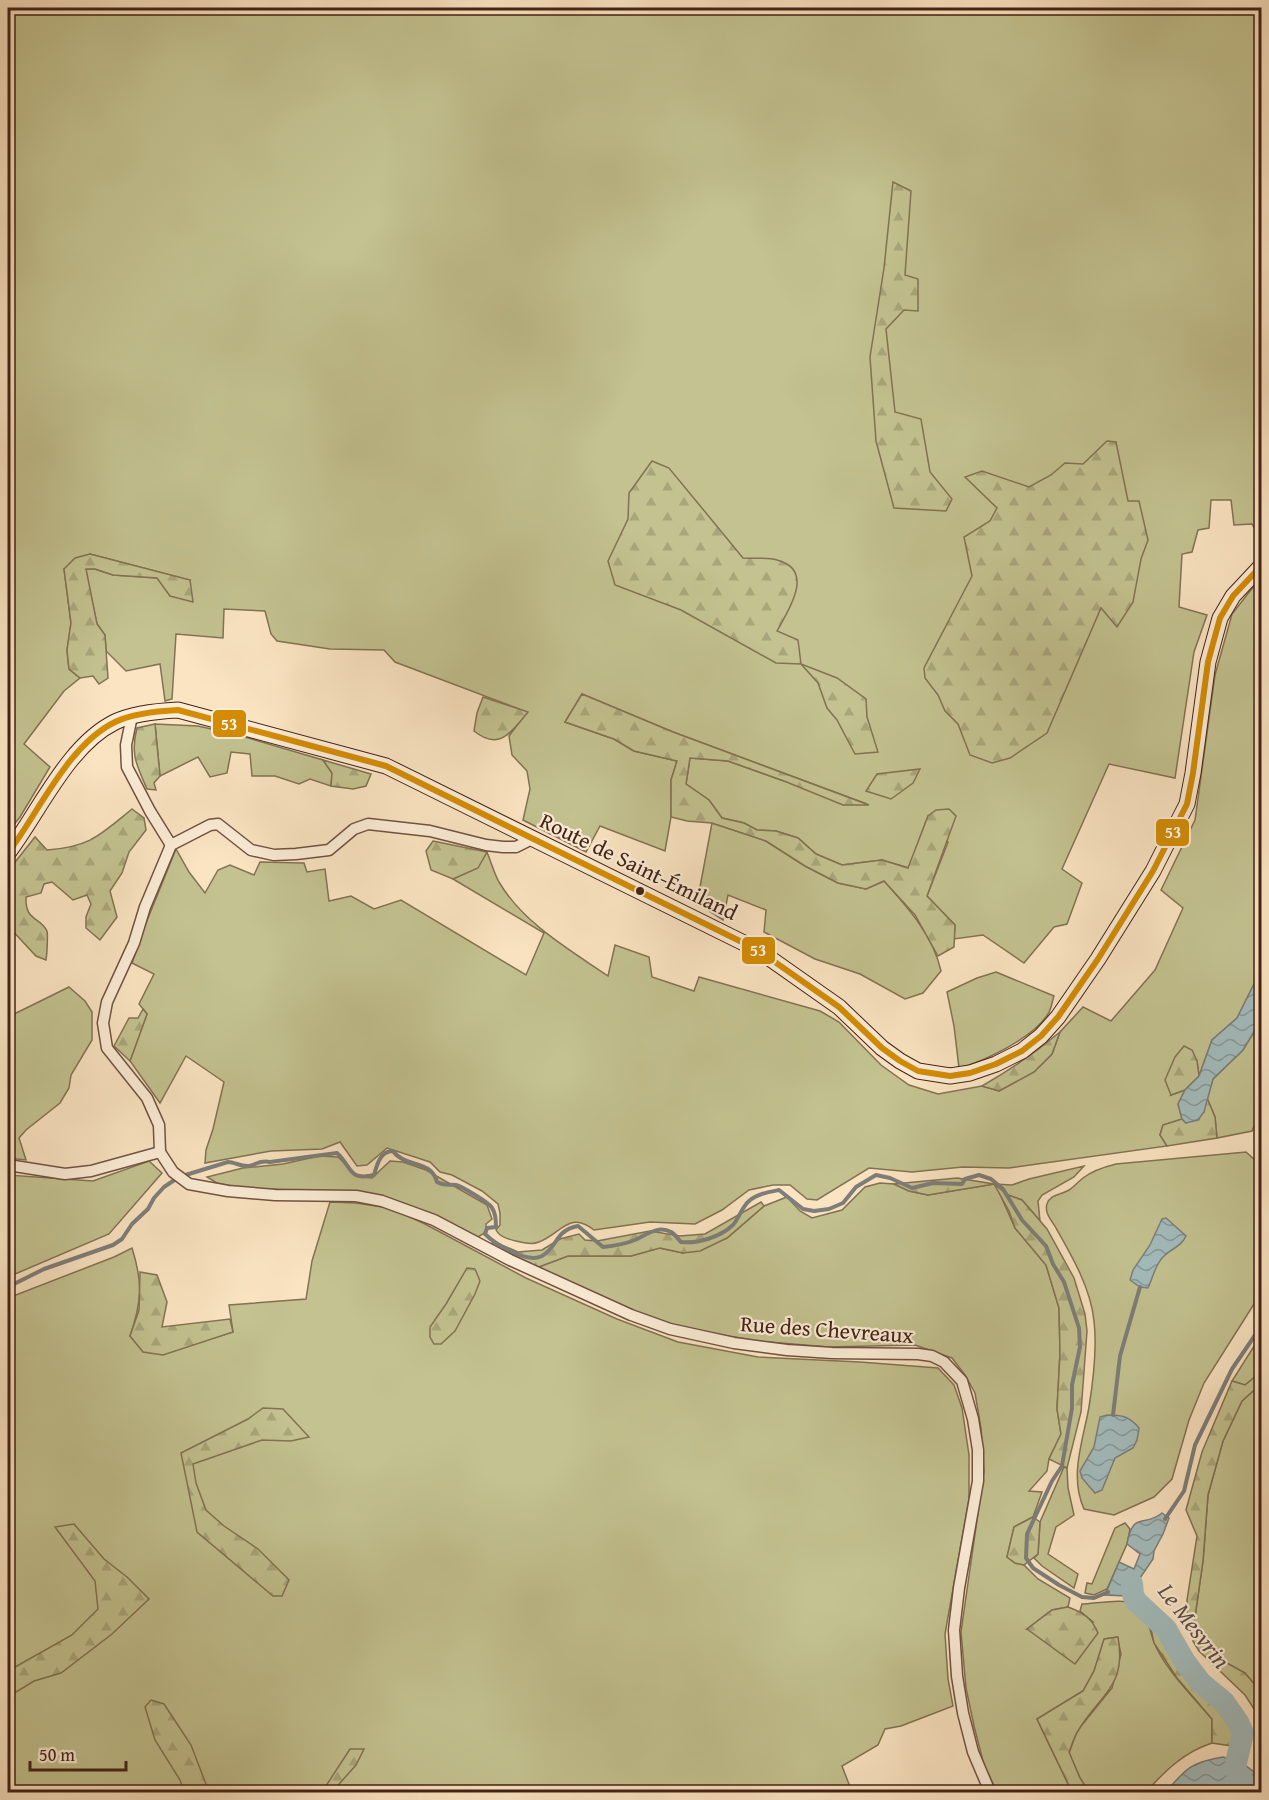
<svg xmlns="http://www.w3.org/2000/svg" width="1269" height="1800" viewBox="0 0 1269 1800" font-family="'Gentium Book Plus',serif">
<defs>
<pattern id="forest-firs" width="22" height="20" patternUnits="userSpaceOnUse" patternTransform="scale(1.5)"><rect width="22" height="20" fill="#c3c290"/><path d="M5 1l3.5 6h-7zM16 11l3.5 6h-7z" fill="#a9a67b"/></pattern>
<pattern id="water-waves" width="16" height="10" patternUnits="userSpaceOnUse" patternTransform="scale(1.5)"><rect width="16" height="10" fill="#a3bcbd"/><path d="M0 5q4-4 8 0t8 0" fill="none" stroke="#869899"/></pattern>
</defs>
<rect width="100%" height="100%" fill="#fbe4c2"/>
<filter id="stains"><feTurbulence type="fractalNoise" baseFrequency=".00333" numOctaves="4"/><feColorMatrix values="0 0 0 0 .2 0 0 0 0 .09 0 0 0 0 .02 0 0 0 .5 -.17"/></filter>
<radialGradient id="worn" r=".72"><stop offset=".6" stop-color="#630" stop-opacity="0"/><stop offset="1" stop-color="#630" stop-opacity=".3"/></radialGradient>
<!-- green -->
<g fill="#c3c290" stroke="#837253" stroke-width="1.5">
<path d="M8,8H1261V541L1252,524L1234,525L1231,500H1211L1209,528L1198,530L1192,552L1182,554L1179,607L1207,615L1194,652L1175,778L1109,764L1062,869L1082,883L1067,924L1054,927L1024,963L983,935L954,939L955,925L927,896L948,842L928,816L909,868L882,860L842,865L816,854L798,838L776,831L757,830L744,823L722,818L709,800L686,784L690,758L728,761L784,781L867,804L673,732L582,694L565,722L614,739L634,751L677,761L671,780V817L665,851L600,826L586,852L523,820L530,789L527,771L512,755L509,736L527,712L395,662L384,650L330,649L277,641L271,634L265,611L224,609L223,638L176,634L172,699L165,701L160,664L126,671L106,651L105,635L97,624L85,569H95L113,575L158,578L170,596L190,580L90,554L64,569L71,623L67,650L69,669L80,678L64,691L24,744L50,767L20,817L8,832Z"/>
<path d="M1261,577V970L1237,1018L1212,1040L1199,1076L1197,1061L1171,1095L1185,1090L1178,1104L1182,1119L1163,1125L1160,1135L1167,1146L1009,1168L963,1167L912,1172L869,1168L817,1200L807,1199L790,1185H773L749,1190L722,1210L695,1224L650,1222L594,1230C569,1210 561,1234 539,1242C532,1245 523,1243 516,1241C508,1239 500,1237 496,1230L500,1225V1213L498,1204L482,1191L452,1175L440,1172L430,1162L387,1148L367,1165L357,1166L340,1142L322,1149L271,1151L205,1163L206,1150L213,1129L224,1082L186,1056L160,1103L130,1061L147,1014L139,1004L154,974L132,963L144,928L176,849L189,872L205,893L218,870L230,865L254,875L260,862L304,863L307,872L325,869L329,901L351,896L374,909L401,900L526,975L544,933L453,879L477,868L487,852C491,862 494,873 499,882C523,923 570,950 608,976L615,945L649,957L652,977L694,991L699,977L820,1011L839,1022L881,1065L909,1085L938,1094L982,1086L999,1091L1034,1072L1052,1054L1060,1032L1083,1007L1111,1021L1155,970L1183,908L1161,890L1195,820L1215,675L1232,614Z"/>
<path d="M155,724L198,726L238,735L323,760L332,773L331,786L310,779L299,784L275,776H252L250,754L231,752L227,773L210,777L198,757L160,776Z"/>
<path d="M712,823L766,841L805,866L838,883L866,889L884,881C908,908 933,935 941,971L923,993L905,999L860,974L815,959L764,932L766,910L728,895L723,920L697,903Z"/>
<path d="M996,972L1054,996C1052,1002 1051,1010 1048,1014C1033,1038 985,1061 959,1068L954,1026L947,992L977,978Z"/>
<path d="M69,987L85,1001L92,1012V1040L71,1075L69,1088L60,1103L26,1130L19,1138L26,1160L8,1158V1017Z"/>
<path d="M1261,1020V1108L1252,1131L1217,1138L1215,1117L1207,1098L1213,1079L1243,1050Z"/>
<path d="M1246,1152L1256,1161L1262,1178L1261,1293L1204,1383L1189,1420L1172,1479L1154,1497L1114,1515L1084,1509C1069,1476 1083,1441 1089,1407C1093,1382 1097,1346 1094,1321C1091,1289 1072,1256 1056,1228C1052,1221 1044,1213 1047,1204C1050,1194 1061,1195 1069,1190C1074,1187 1078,1182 1083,1178C1092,1171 1104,1167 1116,1164Z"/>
<path d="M319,1156L338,1157C352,1169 351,1177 372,1178L390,1161L403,1162L426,1170L487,1205L492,1219L486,1224V1232L478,1237L431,1213L360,1192L242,1188L217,1183L207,1177L243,1168L283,1164Z"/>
<path d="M149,1161L162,1173L109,1234L8,1277V1175L93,1181Z"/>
<path d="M1084,1166L1074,1177L1042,1195L1038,1201L1040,1221L1022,1200L1008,1195L996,1185L1015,1228L1046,1265L1059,1308L1060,1353L1057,1409L1061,1434L1049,1459L1047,1471L1029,1491L1042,1492L1033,1517L1014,1527L1007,1557L1015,1563L1024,1565L1038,1579L1070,1598L1068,1607L1052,1610L1027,1629L1093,1622L1080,1611L1082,1604C1095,1604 1125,1597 1136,1605C1148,1614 1149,1629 1154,1642C1163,1667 1195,1699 1212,1719V1743C1184,1752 1165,1771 1146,1792H1089L1080,1778L1069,1753L1077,1731L1112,1688L1121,1654L1117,1637L1105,1639L1094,1671L1083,1691L1037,1719L1072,1792H997L984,1765L974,1726L966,1688L961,1632L984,1471L981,1428L975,1393L965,1375L952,1358L915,1345L829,1347L756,1341L665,1324L536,1268L568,1256H631L659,1248L683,1253L727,1238L764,1206L787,1197L800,1211L812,1218L842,1210L865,1187L880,1183L894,1184L909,1191L928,1195L994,1184L1012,1185L1029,1179Z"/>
<path d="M330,1202L356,1203L390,1208L425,1224L526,1278L617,1319L678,1342L758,1357L860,1362L938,1368L954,1385L962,1408L969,1455V1499L945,1634L948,1679L953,1706L901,1726L885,1729L878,1745L842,1766L852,1792H8V1298L114,1257L132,1248C143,1283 142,1301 130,1336L210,1339L233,1332L229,1305L306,1299L312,1261Z"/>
<path d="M1261,1335V1372L1245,1385L1232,1381Z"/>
<path d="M1261,1384V1692L1245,1673L1223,1661L1202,1641L1194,1624L1203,1561L1208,1495L1223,1441L1242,1401Z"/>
<path d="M1064,1467L1067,1468L1068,1488L1074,1515L1056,1527L1048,1554L1078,1574L1074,1588L1042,1566L1034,1558L1038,1554L1040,1522Z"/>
<path d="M1125,1523L1130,1529L1127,1544L1107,1589L1094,1595L1085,1593L1087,1583L1092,1584L1115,1528Z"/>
</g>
<!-- forest -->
<g fill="url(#forest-firs)" stroke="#837253" stroke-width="1.5">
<path d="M893,182L911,191L905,275L918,279V311L904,310L886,329L895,412L921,419L930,472L952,499L946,511L894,508L876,441L870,357L884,268Z"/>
<path d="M1107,441L1116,442L1128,501H1139L1148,540L1141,559L1133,602L1117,627L1101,608L1047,733L1010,758L992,763L970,755L958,724L945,711L938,695L925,678L924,668L972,576L964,537L990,521L997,508L965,477L982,471L1029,487L1051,475L1065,463L1083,464Z"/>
<path d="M652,461L669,468L743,558C754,559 767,557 777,560C816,570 788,611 777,631L798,640L801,664L837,678L866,699L867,717L878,752L855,754L837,720L827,708L818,683L801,664L776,663L681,610L615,585L608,561L628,519L629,493Z"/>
<path d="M90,554L190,580L193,602L170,596L157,578L113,575L95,569H86L97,624L105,635L108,678L99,684L93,676L80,678L69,669L67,650L71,623L64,569L75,558Z"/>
<path d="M582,694L673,732L869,805H843L784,781L728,761L690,758L686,784L709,800L722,818L744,823L757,830L776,831L798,838L816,854L842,865L882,860L908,868L928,816L936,810L949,809L956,816L927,896L955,925L954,947L938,956L915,915L884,881L866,889L838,883L805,866L766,841L712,823L687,821L671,817V780L677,761L634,751L614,739L565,722Z"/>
<path d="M483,697L528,712C512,731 500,752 474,731L477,713Z"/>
<path d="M155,724L160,776L154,783L156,790L147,789C137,766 130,754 137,728Z"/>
<path d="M323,760L371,774L366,786L353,789L331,786L332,773Z"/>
<path d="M920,769L913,783L891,799L866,791L877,774Z"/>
<path d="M132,809L144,818L146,830L129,852L122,873L110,891L117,917L100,940L86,928V917L91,904L87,895L73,900L52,882L44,884L41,893L26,897C25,922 40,916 47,931C48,936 47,954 46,960L36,956L8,926V871L35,837L47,850C90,847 100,835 132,809Z"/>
<path d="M433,841L487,852L478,868L453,879L431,870L426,851Z"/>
<path d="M143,1009L147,1014L130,1061L114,1046L129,1018H138Z"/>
<path d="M1060,1032L1052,1054L1034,1072L999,1091L982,1086C1010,1070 1035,1053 1060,1032Z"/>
<path d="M1184,1046L1192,1050L1197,1061L1199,1076L1185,1090L1171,1095L1165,1080L1175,1057Z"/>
<path d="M1207,1098L1215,1117L1217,1138L1167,1146L1160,1135L1163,1125L1182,1119L1186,1123L1204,1112Z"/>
<path d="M957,1178L994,1184L1008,1195L1022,1200L1047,1229L1074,1278L1085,1314L1087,1331L1081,1412L1067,1468L1049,1459L1061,1434L1057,1409L1060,1353L1059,1308L1046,1265L1015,1228L1009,1211L994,1184L928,1195L909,1191L894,1184Z"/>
<path d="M761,1202L764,1206L727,1238L700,1251L683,1253L660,1248L631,1256H568L536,1268L490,1244L495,1242L518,1252L542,1250L560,1239L579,1234L585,1240L597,1241L650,1231L680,1236L705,1234Z"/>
<path d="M467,1268L475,1269L480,1281L475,1294L455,1331L441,1344H434L430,1337V1327L446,1304Z"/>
<path d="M140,1272L157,1275L167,1302L162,1327L230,1319L233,1332L163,1355L143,1352L130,1336L139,1310Z"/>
<path d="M1261,1372V1384L1242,1401L1223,1441L1208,1495L1203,1561L1194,1624L1202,1641L1223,1661L1245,1673L1261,1692V1730L1258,1715L1245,1695L1199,1651L1193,1641L1194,1624L1187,1614V1600L1197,1536L1186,1510L1202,1452L1232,1381L1245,1385Z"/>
<path d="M263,1408L283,1409L309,1437L291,1441L262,1440L193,1464L196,1483L206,1510L224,1526L258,1549L289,1580L282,1596H273L197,1532L181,1453L248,1419Z"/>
<path d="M1033,1517L1040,1522L1038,1554L1024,1565L1015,1563L1007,1557L1014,1527Z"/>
<path d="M74,1524L104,1559L127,1577L149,1599L112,1634L61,1673L34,1681L8,1697V1671L72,1635L98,1609L95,1581L55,1527Z"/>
<path d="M1136,1605L1156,1614C1175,1658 1204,1704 1246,1727L1249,1741L1246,1748L1241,1750L1232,1746L1212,1743V1719L1177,1678L1154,1643L1150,1624Z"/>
<path d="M1068,1607C1082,1612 1092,1618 1098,1633L1075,1664L1027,1629L1052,1610Z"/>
<path d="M1118,1637C1127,1688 1099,1695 1078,1731C1074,1737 1072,1745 1069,1752L1080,1778L1089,1792H1072L1037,1719L1083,1691L1094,1671L1104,1639Z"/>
<path d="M151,1700L164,1704L191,1745L209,1792H184L180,1780L155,1740L145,1707Z"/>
<path d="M350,1749H364L356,1765L332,1792H322Z"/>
</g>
<!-- water -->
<g fill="url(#water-waves)" stroke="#7d7e7a" stroke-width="1.5">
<path d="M1261,970V1020L1243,1050L1213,1079L1204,1112L1198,1120L1186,1123L1182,1119L1178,1104L1185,1090L1199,1076L1212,1040L1237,1018Z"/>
<path d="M1166,1218L1186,1236C1181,1247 1172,1248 1164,1256C1155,1264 1153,1278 1148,1288L1140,1287L1130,1280L1133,1270L1150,1245L1162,1219Z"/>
<path d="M1107,1415C1122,1415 1129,1416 1139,1428L1137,1440L1133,1448L1115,1458L1102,1490L1095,1493L1082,1478L1080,1471L1094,1447L1100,1417Z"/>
<path d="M1162,1513L1169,1518L1163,1534L1154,1551L1153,1559L1140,1578L1138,1590L1133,1595L1127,1596L1105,1595L1119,1562L1134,1569L1140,1554L1127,1544C1133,1510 1144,1528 1162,1513Z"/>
<path d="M1223,1757L1246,1766L1261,1777V1792H1166C1186,1768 1192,1762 1223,1757Z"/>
</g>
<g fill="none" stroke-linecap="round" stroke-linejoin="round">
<!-- stream -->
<g stroke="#7d7e7a" stroke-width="4">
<path d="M8,1287L44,1269L113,1245L122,1239L132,1224L148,1209L154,1198L164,1187L179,1177L228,1162C235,1162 241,1167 249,1166C258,1164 259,1160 270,1162L337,1153C353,1168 348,1181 374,1175C377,1165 380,1151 393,1151C405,1168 431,1159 437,1182C444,1186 448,1184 456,1185C461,1186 490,1203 492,1208C495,1212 496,1221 496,1227L487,1228L485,1234C495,1244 527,1264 542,1256C558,1247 555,1230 578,1226L603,1247C614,1246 625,1244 635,1240C646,1235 658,1225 671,1232C674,1233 678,1239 681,1242C698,1244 720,1237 733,1225C739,1218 742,1207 749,1201C757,1194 769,1192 779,1190L803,1209L814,1211L829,1209L843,1203L856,1187L876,1175L890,1178L912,1188L933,1183L962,1184L965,1179L979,1175L991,1179L1003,1189L1022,1220L1046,1246L1053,1264L1064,1282L1079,1328L1080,1347L1072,1385V1408L1062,1466L1052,1481L1027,1534L1026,1558L1033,1568L1059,1585L1082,1597L1094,1598L1108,1592"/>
<path d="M1113,1415L1120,1356L1140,1287"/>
<path d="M1165,1519L1184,1491L1195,1445L1232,1369L1262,1325"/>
</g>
<!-- river -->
<path stroke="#a3bcbd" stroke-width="22" d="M1132,1584L1133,1595L1136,1601L1166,1629L1185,1662L1201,1683L1224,1702L1238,1722L1243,1733L1235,1767L1240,1780L1254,1792"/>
<defs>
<g id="street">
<path d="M132,716L126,745L127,767L150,811L171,845"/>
<path d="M160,1152L173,1172L189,1184L228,1191L275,1195L356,1196L382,1201L434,1220L510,1260L631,1315L670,1329L734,1343L787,1350L832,1353L918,1354L932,1356L944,1362L962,1381L973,1419L978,1450V1481L959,1588L954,1630L957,1676L963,1713L973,1752L990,1792"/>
<path d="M160,1152L159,1125L147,1098L107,1048L103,1023L107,1002L134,943L145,907L171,845L210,825L218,824L251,850L274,855L296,854L329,850L354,829L368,824L430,831L486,845L503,847H516L532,839"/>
<path d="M8,1165L65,1174L91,1171L160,1152"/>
</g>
<path id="secondary" d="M8,853C39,812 68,745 115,722C134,713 158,711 178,710L386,766L758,950L839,1007L882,1048L900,1061L918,1071L950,1076L970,1073L996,1064L1022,1051L1041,1036L1058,1017L1098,959L1153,871L1187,804L1193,773L1208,662L1220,618L1233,596L1262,565"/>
</defs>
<!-- street casing -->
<use href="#street" stroke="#715241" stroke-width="13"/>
<!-- secondary casing -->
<use href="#secondary" stroke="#432216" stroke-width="17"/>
<!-- street -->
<use href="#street" stroke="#fcedd7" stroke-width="10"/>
<!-- secondary -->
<use href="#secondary" stroke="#fcedd7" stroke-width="15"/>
<defs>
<path id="bus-1" d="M8,853C39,812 68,745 115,722C134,713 158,711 178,710L386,766L758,950L839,1007L882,1048L900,1061L918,1071L950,1076L970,1073L996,1064L1022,1051L1041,1036L1058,1017L1098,959L1153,871L1187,804L1193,773L1208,662L1220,618L1233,596L1262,565"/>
</defs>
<!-- bus-1 casing -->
<use href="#bus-1" stroke="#fcedd7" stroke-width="10"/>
<!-- bus-1 -->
<use href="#bus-1" stroke="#d38c04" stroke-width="6"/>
</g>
<!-- markers -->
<circle fill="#432216" stroke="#fcedd7" stroke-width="2" cx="640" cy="891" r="5"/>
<g text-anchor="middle" stroke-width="4.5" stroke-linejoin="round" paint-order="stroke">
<!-- street labels -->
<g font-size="22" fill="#432216" stroke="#fcedd7">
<text transform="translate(639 866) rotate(26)" y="8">Route de Saint-Émiland</text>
<text transform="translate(827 1329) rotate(4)" y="8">Rue des Chevreaux</text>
</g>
<!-- water labels -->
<g font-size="24" font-style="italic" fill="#605048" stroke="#fcedd7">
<text transform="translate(1194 1626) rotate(52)" y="8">Le Mesvrin</text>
</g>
</g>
<g stroke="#fcedd7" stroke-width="2">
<rect x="212" y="709" width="35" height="29" rx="6" fill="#d38c04"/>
<rect x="1155" y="818" width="35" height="29" rx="6" fill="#d38c04"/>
<rect x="741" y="936" width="35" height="29" rx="6" fill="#d38c04"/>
</g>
<g font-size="16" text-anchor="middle" font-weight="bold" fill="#fff">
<text x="229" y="730">53</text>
<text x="1173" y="838">53</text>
<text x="758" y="956">53</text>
</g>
<!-- margin -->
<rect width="1269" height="1800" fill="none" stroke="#fbe4c2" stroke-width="30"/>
<rect x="9" y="9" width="1251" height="1782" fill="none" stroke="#432216" stroke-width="3"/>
<rect x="15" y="15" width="1239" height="1770" fill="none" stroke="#432216" stroke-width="1.5"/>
<!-- scale -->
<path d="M30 1761v9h96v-9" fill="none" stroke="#432216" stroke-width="3"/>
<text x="39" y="1761" font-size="18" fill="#432216" stroke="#fcedd7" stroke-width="4.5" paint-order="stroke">50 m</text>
<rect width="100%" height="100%" filter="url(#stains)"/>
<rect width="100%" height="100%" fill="url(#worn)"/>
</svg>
